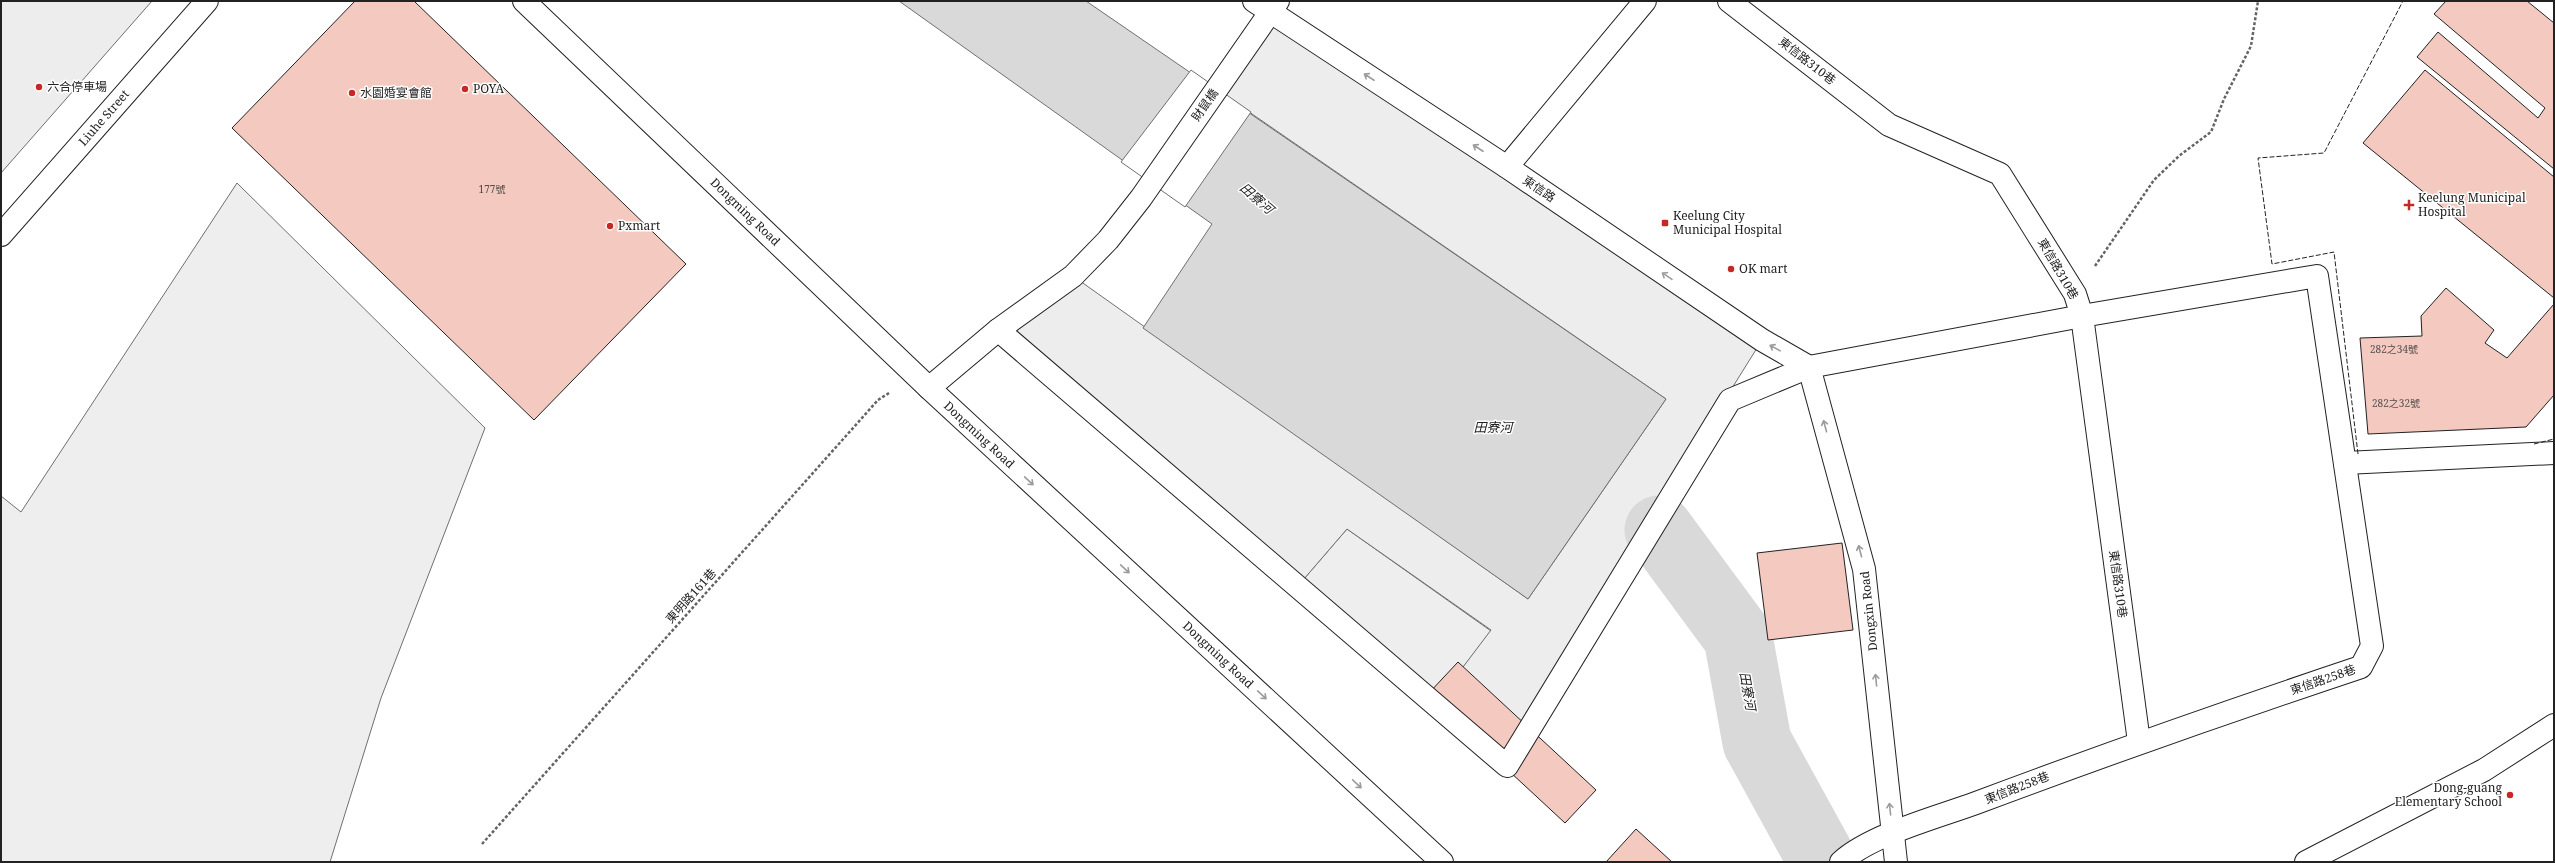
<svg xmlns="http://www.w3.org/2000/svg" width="2555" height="863" viewBox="0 0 2555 863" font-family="'Noto Serif','Noto Sans TC',serif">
<rect width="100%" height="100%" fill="#fff"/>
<!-- green -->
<g fill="#eee" stroke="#6f6f6f">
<path d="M237,183L485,428L381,698L330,862H1V496L21,512Z"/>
<path d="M1347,529L1491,631L1435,704L1297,587Z"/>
</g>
<!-- parking -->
<g fill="#ededed" stroke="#6f6f6f">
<path d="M1,1H152L1,173Z"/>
<path d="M1269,11L1762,340L1562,661L1497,758L1435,704L1491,630L1347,529L1297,587L1008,341L1038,299L1073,276L1528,599L1666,399L1223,94Z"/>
</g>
<!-- water -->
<path fill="#d9d9d9" stroke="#6f6f6f" d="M899,1H1086L1666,399L1528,599L1143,328L1212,224Z"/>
<!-- pier -->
<path fill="#fff" stroke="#6f6f6f" d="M1191,70L1251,112L1185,207L1121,162Z"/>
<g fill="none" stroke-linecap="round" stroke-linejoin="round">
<!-- river -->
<path stroke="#d9d9d9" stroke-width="69" d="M1659,530L1738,637L1757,742L1823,862"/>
</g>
<!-- building -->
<g fill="#f3c9c0" stroke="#222">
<path d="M355,1H414L686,264L534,420L232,128Z"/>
<path d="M2446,1H2527L2554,23V169L2417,57L2438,32L2538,118L2545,108L2434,14Z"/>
<path d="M2425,70L2554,177V298L2363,143Z"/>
<path d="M2446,288L2494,330L2485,343L2507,358L2554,304V395L2526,427L2368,434L2360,338L2422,336L2421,316Z"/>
<path d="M1842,543L1853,630L1768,640L1757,553Z"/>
<path d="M1458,662L1527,726L1496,759L1428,694Z"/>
<path d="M1527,726L1596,790L1565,823L1496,759Z"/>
<path d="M1636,829L1672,862H1606Z"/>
</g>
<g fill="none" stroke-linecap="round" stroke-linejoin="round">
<defs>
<g id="minor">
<path d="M524,1L929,388L1442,862"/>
<path d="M1729,1L1889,125L2000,174L2075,294L2082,316L2139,742"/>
<path d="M1507,167L1645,1"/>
<path d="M1,235L207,1"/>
<path d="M998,330L1507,766L1730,400L1809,367L2082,316L2317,276L2372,646L2361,667C2232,710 2104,755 1976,803C1938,817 1870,835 1841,862"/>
<path d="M929,388L998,330L1073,276L1108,240L1141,198L1278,1"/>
<path d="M2345,463L2554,453"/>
<path d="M2306,862L2484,770L2554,725"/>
</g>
<path id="major" d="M1254,1L1507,167L1762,340L1809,367L1864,569L1896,862"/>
</defs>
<!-- minor casing -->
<use href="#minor" stroke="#222" stroke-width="24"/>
<!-- major casing -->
<use href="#major" stroke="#222" stroke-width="24"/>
<!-- path -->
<g stroke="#646464" stroke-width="2.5" stroke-dasharray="3 2" stroke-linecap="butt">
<path d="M2095,266L2154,180L2179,156L2211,132L2224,99L2251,46L2258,1"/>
<path d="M482,844L878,400L889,393"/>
</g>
<!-- minor -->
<use href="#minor" stroke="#fff" stroke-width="22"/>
<!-- major -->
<use href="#major" stroke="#fff" stroke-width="22"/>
<!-- fence -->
<g stroke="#222" stroke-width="1" stroke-dasharray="5 2" stroke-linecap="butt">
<path d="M2534,444L2554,439"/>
<path d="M2358,454L2334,252L2272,264L2258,158L2324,153L2403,1"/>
</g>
</g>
<!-- one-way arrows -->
<defs><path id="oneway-shaft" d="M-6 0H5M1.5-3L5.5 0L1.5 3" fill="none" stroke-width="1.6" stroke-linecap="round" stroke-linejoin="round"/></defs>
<g stroke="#9c9c9c">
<use href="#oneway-shaft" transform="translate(1369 77) rotate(-147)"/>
<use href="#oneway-shaft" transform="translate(1478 148) rotate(-147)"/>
<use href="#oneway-shaft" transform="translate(1667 276) rotate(-146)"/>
<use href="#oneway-shaft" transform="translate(1775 348) rotate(-151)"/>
<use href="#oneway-shaft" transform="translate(1825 426) rotate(-105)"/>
<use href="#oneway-shaft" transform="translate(1029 481) rotate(43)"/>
<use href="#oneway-shaft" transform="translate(1860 551) rotate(-105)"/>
<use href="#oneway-shaft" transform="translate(1125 569) rotate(43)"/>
<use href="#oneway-shaft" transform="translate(1876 680) rotate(-96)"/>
<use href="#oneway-shaft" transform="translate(1262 695) rotate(43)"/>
<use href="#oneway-shaft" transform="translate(1357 784) rotate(43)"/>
<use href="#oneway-shaft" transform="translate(1890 809) rotate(-96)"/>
</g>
<!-- markers -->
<g fill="#c62828" stroke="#fff" stroke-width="1.5">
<circle cx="39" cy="87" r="4"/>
<circle cx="465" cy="89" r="4"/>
<circle cx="352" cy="93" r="4"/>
<path d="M2407 199h4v4h4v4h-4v4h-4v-4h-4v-4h4z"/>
<rect x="1661" y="219" width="8" height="8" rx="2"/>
<circle cx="610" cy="226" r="4"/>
<circle cx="1731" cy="269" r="4"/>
<circle cx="2510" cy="795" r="4"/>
</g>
<g text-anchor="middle" stroke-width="3" stroke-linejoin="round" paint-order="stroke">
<!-- number labels -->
<g font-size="10" fill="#564c4a">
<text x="492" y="193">177號</text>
<text x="2394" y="353">282之34號</text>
<text x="2396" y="407">282之32號</text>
</g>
<!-- street labels -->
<g font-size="12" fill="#222" stroke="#fff">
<text transform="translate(1807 61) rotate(38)" y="4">東信路310巷</text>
<text transform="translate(1205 105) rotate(-55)" y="4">財鼠橋</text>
<text transform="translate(104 118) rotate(-49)" y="4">Liuhe Street</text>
<text transform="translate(1539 189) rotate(34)" y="4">東信路</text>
<text transform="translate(745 212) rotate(44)" y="4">Dongming Road</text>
<text transform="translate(2058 269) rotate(60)" y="4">東信路310巷</text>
<text transform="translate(979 435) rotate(43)" y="4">Dongming Road</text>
<text transform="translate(2118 584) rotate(82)" y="4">東信路310巷</text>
<text transform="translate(691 596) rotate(-48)" y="4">東明路161巷</text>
<text transform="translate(1869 611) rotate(-96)" y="4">Dongxin Road</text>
<text transform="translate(1218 655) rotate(43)" y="4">Dongming Road</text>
<text transform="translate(2323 680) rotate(-19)" y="4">東信路258巷</text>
<text transform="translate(2017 788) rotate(-21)" y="4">東信路258巷</text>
</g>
<!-- poi labels -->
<g font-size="12" fill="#222" stroke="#fff" text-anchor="start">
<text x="47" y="91">六合停車場</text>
<text x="473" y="93">POYA</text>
<text x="360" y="97">水園婚宴會館</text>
<text x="2418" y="202">Keelung Municipal<tspan x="2418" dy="14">Hospital</tspan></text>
<text x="1673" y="220">Keelung City<tspan x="1673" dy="14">Municipal Hospital</tspan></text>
<text x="618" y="230">Pxmart</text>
<text x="1739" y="273">OK mart</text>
<text x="2502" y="792" text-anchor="end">Dong-guang<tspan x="2502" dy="14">Elementary School</tspan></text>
</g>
<!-- water labels -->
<g font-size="13" font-style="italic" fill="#222" stroke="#fff">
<text transform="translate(1257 198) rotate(41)" y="5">田寮河</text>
<text x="1493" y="432">田寮河</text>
<text transform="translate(1748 691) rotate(80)" y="5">田寮河</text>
</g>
</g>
<!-- border -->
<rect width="2555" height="863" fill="none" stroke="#222222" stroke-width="4"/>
</svg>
